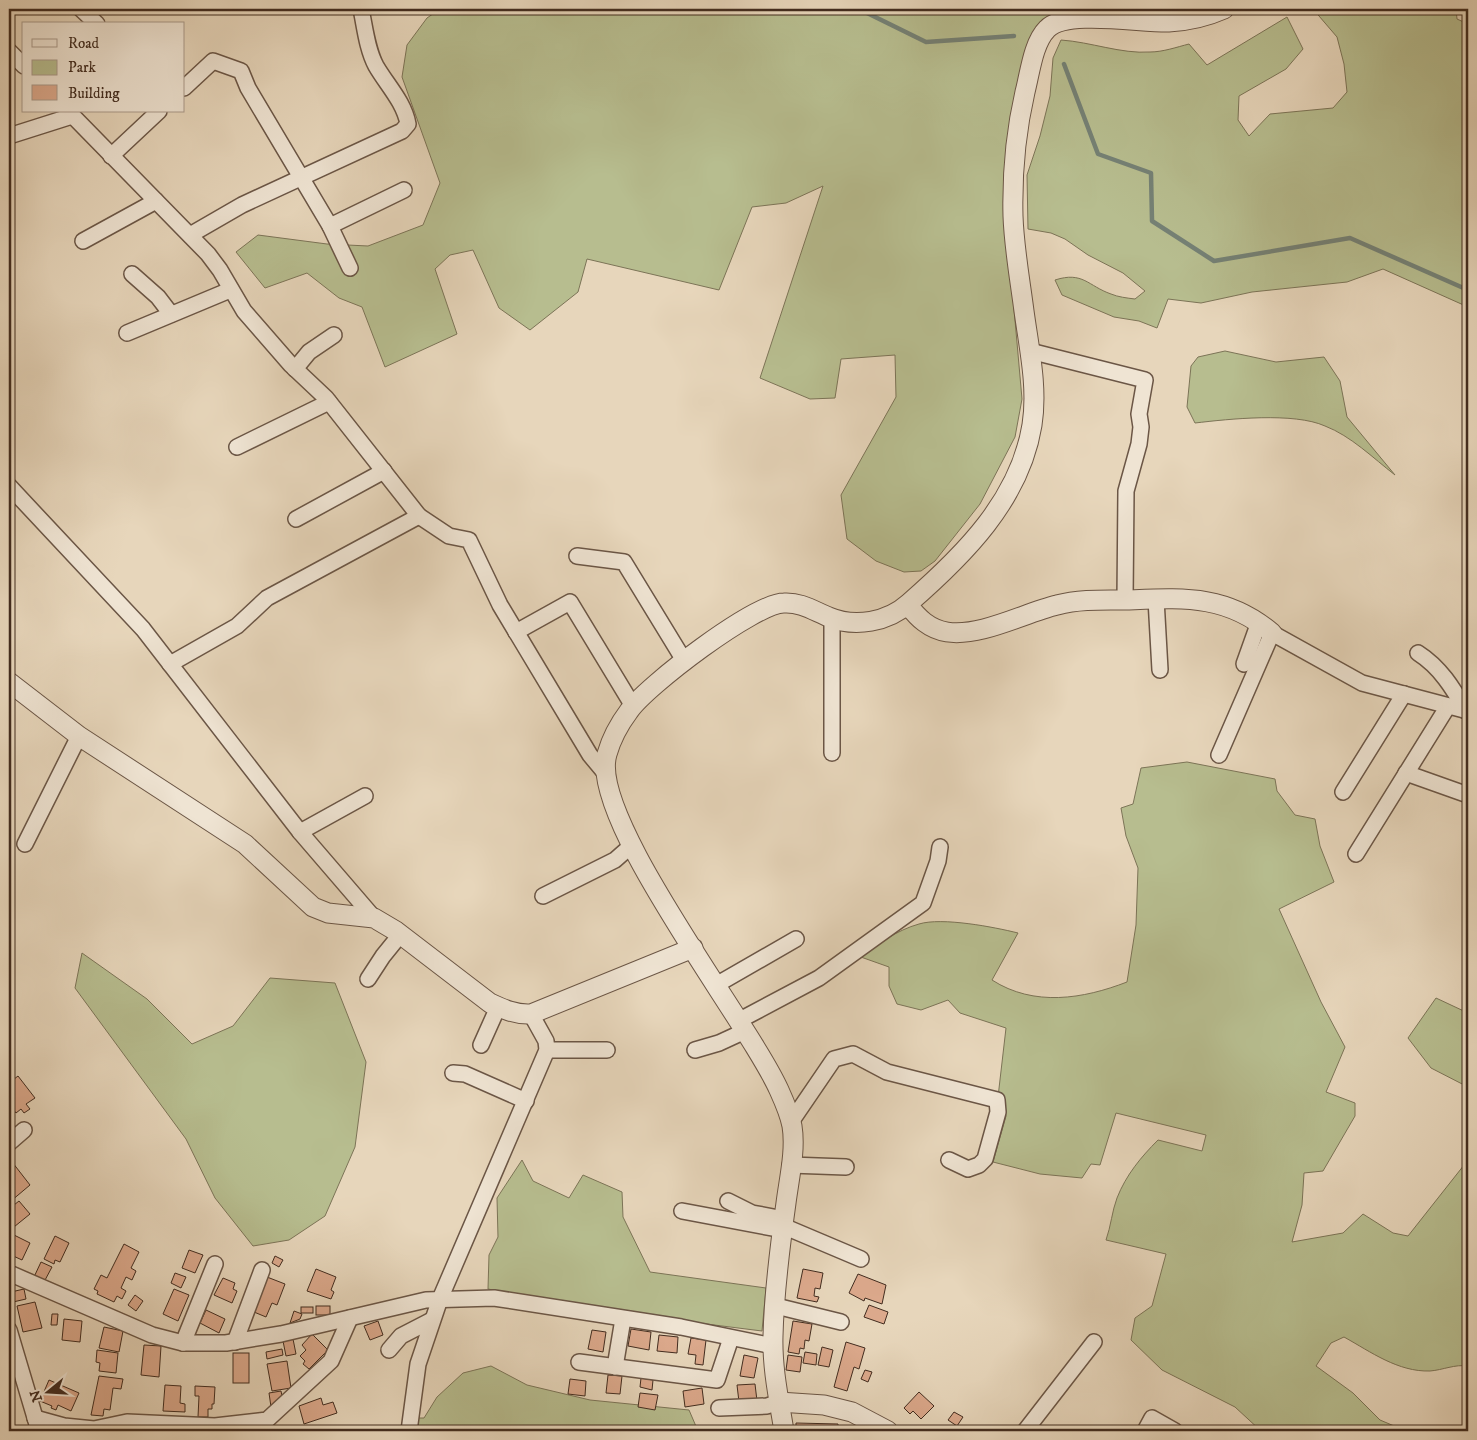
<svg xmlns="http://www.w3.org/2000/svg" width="1477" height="1440" viewBox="0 0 1477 1440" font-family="'IM FELL DW Pica',serif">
<rect width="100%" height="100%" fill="#e7d6bb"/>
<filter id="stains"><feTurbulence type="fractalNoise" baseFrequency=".004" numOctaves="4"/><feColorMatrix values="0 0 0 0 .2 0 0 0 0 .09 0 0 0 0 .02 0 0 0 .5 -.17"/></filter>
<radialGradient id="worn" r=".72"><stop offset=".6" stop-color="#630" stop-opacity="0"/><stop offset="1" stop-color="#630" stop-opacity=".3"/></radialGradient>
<!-- green -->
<g fill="#b7bd8f" stroke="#7c7457">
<path d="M440,9H1195L1186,13L1065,11L1042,20L1025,51L1007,230L1022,399L1015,437L980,504L935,561L921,571L904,572L876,561L847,539L841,495L896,397L895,355L841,359L835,398L810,399L760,378L823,186L786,203L752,207L719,290L587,259L578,292L530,330L499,308L473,250L450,255L435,269L457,334L385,367L362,307L339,298L307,273L265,288L236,252L258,235L327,244L368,246L423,225L440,183L402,77L407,45L427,18Z"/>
<path d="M1313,9H1456L1457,19L1468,24V307L1383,269L1347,282L1252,292L1201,303L1168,299L1157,328L1139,321L1114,317L1062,295L1055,280C1083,271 1088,286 1111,294C1118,297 1127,298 1135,299L1145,291L1123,273L1088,255L1065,239L1051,233L1028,229L1027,175L1040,136L1050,96L1053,58L1061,40C1091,42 1121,54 1150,52C1163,52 1177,47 1189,44L1207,65L1287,17L1303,49L1286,69L1239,96L1238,120L1249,136L1270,114L1333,108L1347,92L1344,64L1337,37Z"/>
<path d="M1225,351L1276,362L1324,357L1340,381L1347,417L1395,475C1373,458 1351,436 1325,426C1294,412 1229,419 1195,423L1187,407L1191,366L1198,357Z"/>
<path d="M1187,762L1275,779L1277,791L1295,815L1315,819L1320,846L1334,882L1279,909L1321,1002L1345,1047L1326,1092L1355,1103V1116L1323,1171L1304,1173L1302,1205L1292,1242L1343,1233L1363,1214L1393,1233L1408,1236L1468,1160V1366C1455,1364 1443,1370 1430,1371C1398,1372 1371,1352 1344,1337L1331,1343L1316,1366L1353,1393L1380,1420L1406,1431H1261L1235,1407L1162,1370L1131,1340L1135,1318L1152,1306L1166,1254L1106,1240C1111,1226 1112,1211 1117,1198C1126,1175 1141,1157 1158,1140L1202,1151L1206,1135L1116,1113L1100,1165L1091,1164L1082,1178L1040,1174L993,1162L1006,1116L998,1097L1006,1028L960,1013L948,1000L921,1010L897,1004L889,986V967L858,956C877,945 897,930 919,924C942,917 994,927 1018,933L992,980C1034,1007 1083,999 1127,982L1136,925L1138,868L1126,836L1121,808L1133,804L1141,768Z"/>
<path d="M82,953L147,999L192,1044L233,1026L270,978L335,983L366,1062L355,1147L325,1216L289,1240L253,1246L215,1198L186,1139L75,988Z"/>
<path d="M1436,998L1468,1013V1087L1431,1068L1408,1038Z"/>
<path d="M522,1160L533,1181L569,1198L583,1175L622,1192L623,1217L650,1272L766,1288L762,1331L611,1312L488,1289L489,1255L498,1237L497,1198Z"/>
<path d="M491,1366L527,1385L590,1400L689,1410L698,1431H411L413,1418H424L437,1397L463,1373Z"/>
</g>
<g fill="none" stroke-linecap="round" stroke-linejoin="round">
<!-- stream -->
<g stroke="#758175" stroke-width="4.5">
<path d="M862,9L863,11L926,42L1014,36"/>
<path d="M1064,64L1098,154L1151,173L1152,221L1214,261L1350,238L1468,290"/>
</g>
</g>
<!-- building -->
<g fill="#dca98c" stroke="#422c1f">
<path d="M18,1076L35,1098L26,1104L30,1109L24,1113L21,1109L16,1113L9,1104V1083Z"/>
<path d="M9,1158L30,1185L11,1201L9,1199Z"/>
<path d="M19,1201L30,1214L9,1231V1209Z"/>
<path d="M14,1235L30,1243L22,1260L9,1254V1248Z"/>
<path d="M55,1236L69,1243L60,1262L55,1260L54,1264L44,1259Z"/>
<path d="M124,1244L139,1252L131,1268L136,1271L132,1280L126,1277L121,1288L126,1291L122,1299L117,1296L114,1302L97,1294L98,1291L94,1289L101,1275L107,1278Z"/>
<path d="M189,1250L203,1255L195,1273L182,1268Z"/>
<path d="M275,1256L283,1260L279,1267L272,1263Z"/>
<path d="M41,1262L52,1267L44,1282L34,1277Z"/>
<path d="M316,1269L336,1277L331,1290L334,1292L331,1299L307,1291Z"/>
<path d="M803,1269L823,1273L820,1289L815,1288L814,1296L819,1297L817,1302L797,1298Z"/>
<path d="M175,1273L186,1277L181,1288L171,1283Z"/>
<path d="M858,1274L886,1285L882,1304L865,1298L864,1301L849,1293Z"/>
<path d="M267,1277L285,1284L277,1305L272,1303L266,1317L254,1312Z"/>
<path d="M223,1278L235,1283L233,1289L237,1291L232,1303L214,1295Z"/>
<path d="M24,1289L26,1299L13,1302L11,1292Z"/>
<path d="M174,1289L189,1295L178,1321L163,1314Z"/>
<path d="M135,1295L143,1301L136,1311L128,1305Z"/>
<path d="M35,1302L42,1328L23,1332L17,1306Z"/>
<path d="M869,1305L888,1312L884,1324L864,1317Z"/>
<rect x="316" y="1306" width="14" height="9"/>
<rect x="301" y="1307" width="12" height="6"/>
<path d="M206,1310L225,1319L219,1333L200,1323Z"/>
<path d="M294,1311L302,1314L300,1319L290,1323Z"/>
<path d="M52,1314H58L57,1325H51Z"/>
<path d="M64,1319L82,1321L80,1342L62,1340Z"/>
<path d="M378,1321L383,1335L370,1340L364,1326Z"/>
<path d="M793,1321L812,1324L809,1341L805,1340L804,1349L800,1348L799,1354L788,1352Z"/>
<path d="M104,1327L123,1331L119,1352L99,1348Z"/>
<path d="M631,1329L651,1332L649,1350L628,1346Z"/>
<path d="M592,1330L606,1332L603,1352L588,1349Z"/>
<path d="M312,1334L328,1350L309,1369L303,1364L305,1361L300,1356L306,1350L302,1345Z"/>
<path d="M659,1335L678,1337L677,1353L657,1351Z"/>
<path d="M691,1338L706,1340L703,1365L695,1364L696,1355L688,1354Z"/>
<path d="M293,1339L296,1354L286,1356L283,1341Z"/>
<path d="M846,1342L865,1348L859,1369L854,1367L847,1391L834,1387Z"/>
<path d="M144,1345L161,1346L159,1377L141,1375Z"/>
<path d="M822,1347L833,1350L829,1367L818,1365Z"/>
<path d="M282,1349L283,1355L267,1359L266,1352Z"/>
<path d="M97,1350L118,1353L116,1373L99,1371L100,1363L96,1362Z"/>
<path d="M805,1352L817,1354L816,1365L803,1363Z"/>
<rect x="233" y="1353" width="16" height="30"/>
<path d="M744,1355L758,1358L754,1378L740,1376Z"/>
<path d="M788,1355L802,1357L800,1372L786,1370Z"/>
<path d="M287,1361L291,1388L272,1391L267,1364Z"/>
<path d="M865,1370L872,1372L868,1382L861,1379Z"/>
<path d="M608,1375L622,1376L620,1394L606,1393Z"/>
<path d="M99,1376L123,1379L121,1389L113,1388L110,1410L104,1409L103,1416L91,1415Z"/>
<path d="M641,1378L653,1380L652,1390L640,1387Z"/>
<path d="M570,1379L586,1381L585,1396L568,1394Z"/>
<path d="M49,1380L79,1393L71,1411L58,1405L56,1410L51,1408L52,1406L40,1401Z"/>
<path d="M755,1384L757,1401L739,1402L737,1385Z"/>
<path d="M165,1385L181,1386L180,1403L185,1404V1412L163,1411Z"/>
<path d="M195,1386L215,1387L214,1404H212V1409H208V1417H198L199,1396H195Z"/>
<path d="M702,1388L704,1404L685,1407L683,1391Z"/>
<path d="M281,1391L282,1396L271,1407L269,1393Z"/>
<path d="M919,1392L934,1406L921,1419L913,1411L910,1414L904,1408Z"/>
<path d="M640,1393L658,1395L655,1410L638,1407Z"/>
<path d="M321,1398L323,1405L333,1402L337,1413L304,1424L299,1406Z"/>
<path d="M954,1412L963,1417L957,1426L948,1420Z"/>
<path d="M796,1423L838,1424V1431H796Z"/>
</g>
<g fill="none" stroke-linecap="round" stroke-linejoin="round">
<defs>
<g id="minor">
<path d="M81,9L97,24"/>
<path d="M9,51L24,66"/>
<path d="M184,88L213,61L241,71L248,88L330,226L350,268"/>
<path d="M68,111L208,254L220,270L244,311L291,365L326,398L419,516L449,536L469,540L500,605L590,755L605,773"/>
<path d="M9,136L72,116"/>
<path d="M111,156L159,111"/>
<path d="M330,226L404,190"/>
<path d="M190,235L242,205L402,131L408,124C404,102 387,85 376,66C367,49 365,28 361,9"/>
<path d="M83,241L156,201"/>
<path d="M132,274L158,297L171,314"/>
<path d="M127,333L230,290"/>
<path d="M1030,351L1145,380L1139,414L1141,427L1139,444L1126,491L1125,600"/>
<path d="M295,369L309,352L334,335"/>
<path d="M237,447L329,402"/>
<path d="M9,486L143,629L300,832L374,918"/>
<path d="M296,519L384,471"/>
<path d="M577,556L624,562L685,662"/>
<path d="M1156,599L1160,670"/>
<path d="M516,632L570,602L633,706"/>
<path d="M1418,653C1440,667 1453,688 1466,711"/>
<path d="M170,664L237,626L267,598L419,516"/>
<path d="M1244,664L1259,622"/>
<path d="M832,753V619"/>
<path d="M1219,755L1272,633L1362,683L1468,711"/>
<path d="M1406,773L1468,795"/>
<path d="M1343,792L1404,694"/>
<path d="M300,832L365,796"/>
<path d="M25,844L79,736"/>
<path d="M1356,854L1448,706"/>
<path d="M543,896L615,860L632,845"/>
<path d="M368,979L383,956L400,935"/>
<path d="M716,985L796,939"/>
<path d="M738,1021L819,978L923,903L938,861L940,847"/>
<path d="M481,1045L498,1007"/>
<path d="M547,1050H607"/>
<path d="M695,1050L719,1043L745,1031"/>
<path d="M453,1073L465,1074L526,1101"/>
<path d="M791,1122L834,1059L853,1054L887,1072L997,1100L998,1112L985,1159L979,1165L968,1169L949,1160"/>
<path d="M9,1143L24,1130"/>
<path d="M790,1165L846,1167"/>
<path d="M728,1201L752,1213L784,1219"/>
<path d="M682,1211L783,1230"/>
<path d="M783,1226L861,1259"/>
<path d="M9,1273L152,1335L183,1343H226L281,1334L426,1300L494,1298L681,1327L773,1346"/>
<path d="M776,1306L841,1322"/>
<path d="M9,1330L39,1431"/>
<path d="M235,1342L262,1270"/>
<path d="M183,1343L215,1264"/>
<path d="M389,1350L401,1336L432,1320"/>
<path d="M579,1362L717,1380L731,1338"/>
<path d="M615,1367L623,1319"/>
<path d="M719,1408L767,1406L779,1402"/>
<path d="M35,1418L64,1426L94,1429L127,1422L215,1426L267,1420L331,1361L350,1318"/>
<path d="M409,1431L418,1364L440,1299L547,1050L546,1041L531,1014"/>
<path d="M1025,1431L1094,1342"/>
<path d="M1145,1431L1152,1418L1175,1431"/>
</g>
<g id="tertiary">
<path d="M908,605C918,618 929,629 947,632C981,637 1024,613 1057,605C1079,599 1103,600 1125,600C1183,598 1226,594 1272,633"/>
<path d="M9,682L79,736L245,844L313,907L328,913L374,918L396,931L490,1003C503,1009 516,1015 531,1014L693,948"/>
<path d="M779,1402L824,1405L852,1412L888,1431"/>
<path d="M784,1431C779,1400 772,1368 773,1336C774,1292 780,1246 786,1203C789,1179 796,1150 792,1126C790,1115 784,1101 779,1090C748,1021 588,818 607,754C611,740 620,723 629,711C646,686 755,603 784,603C801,602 814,611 829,617C855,628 888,622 909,603C963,556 1020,500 1032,425C1038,388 1029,348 1024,311C1020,280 1014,247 1013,216C1012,175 1016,131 1025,92C1030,73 1033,43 1047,29C1066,9 1141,23 1169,22C1188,21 1206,17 1224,9"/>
</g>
</defs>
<!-- minor casing -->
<use href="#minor" stroke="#6b5646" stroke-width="18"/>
<!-- tertiary casing -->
<use href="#tertiary" stroke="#6b5646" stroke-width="21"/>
<!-- minor -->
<use href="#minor" stroke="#efe4d3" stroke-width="15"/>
<!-- tertiary -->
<use href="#tertiary" stroke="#efe4d3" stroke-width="19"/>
</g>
<!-- margin -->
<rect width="1477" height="1440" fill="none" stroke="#e7d6bb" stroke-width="30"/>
<rect x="10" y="10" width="1457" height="1420" fill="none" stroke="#422c1f" stroke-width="2.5"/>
<rect x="15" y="15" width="1447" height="1410" fill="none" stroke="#422c1f"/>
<!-- legend -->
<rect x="22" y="22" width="162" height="90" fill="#efe4d3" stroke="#aa9a8b"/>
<rect x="32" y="39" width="25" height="8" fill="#efe4d3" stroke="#aa9a8b"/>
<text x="68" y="48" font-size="15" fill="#422c1f">Road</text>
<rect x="32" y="60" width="25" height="15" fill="#b7bd8f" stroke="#aa9a8b"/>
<text x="68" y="72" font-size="15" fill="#422c1f">Park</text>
<rect x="32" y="85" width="25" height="15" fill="#dca98c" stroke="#aa9a8b"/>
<text x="68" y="98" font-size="15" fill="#422c1f">Building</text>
<!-- north arrow -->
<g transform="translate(48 1392) rotate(252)" stroke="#efe4d3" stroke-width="4" paint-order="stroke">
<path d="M0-4L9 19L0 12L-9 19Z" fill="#422c1f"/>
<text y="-8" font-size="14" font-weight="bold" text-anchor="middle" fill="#422c1f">N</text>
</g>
<rect width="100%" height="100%" filter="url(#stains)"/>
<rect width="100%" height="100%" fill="url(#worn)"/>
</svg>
